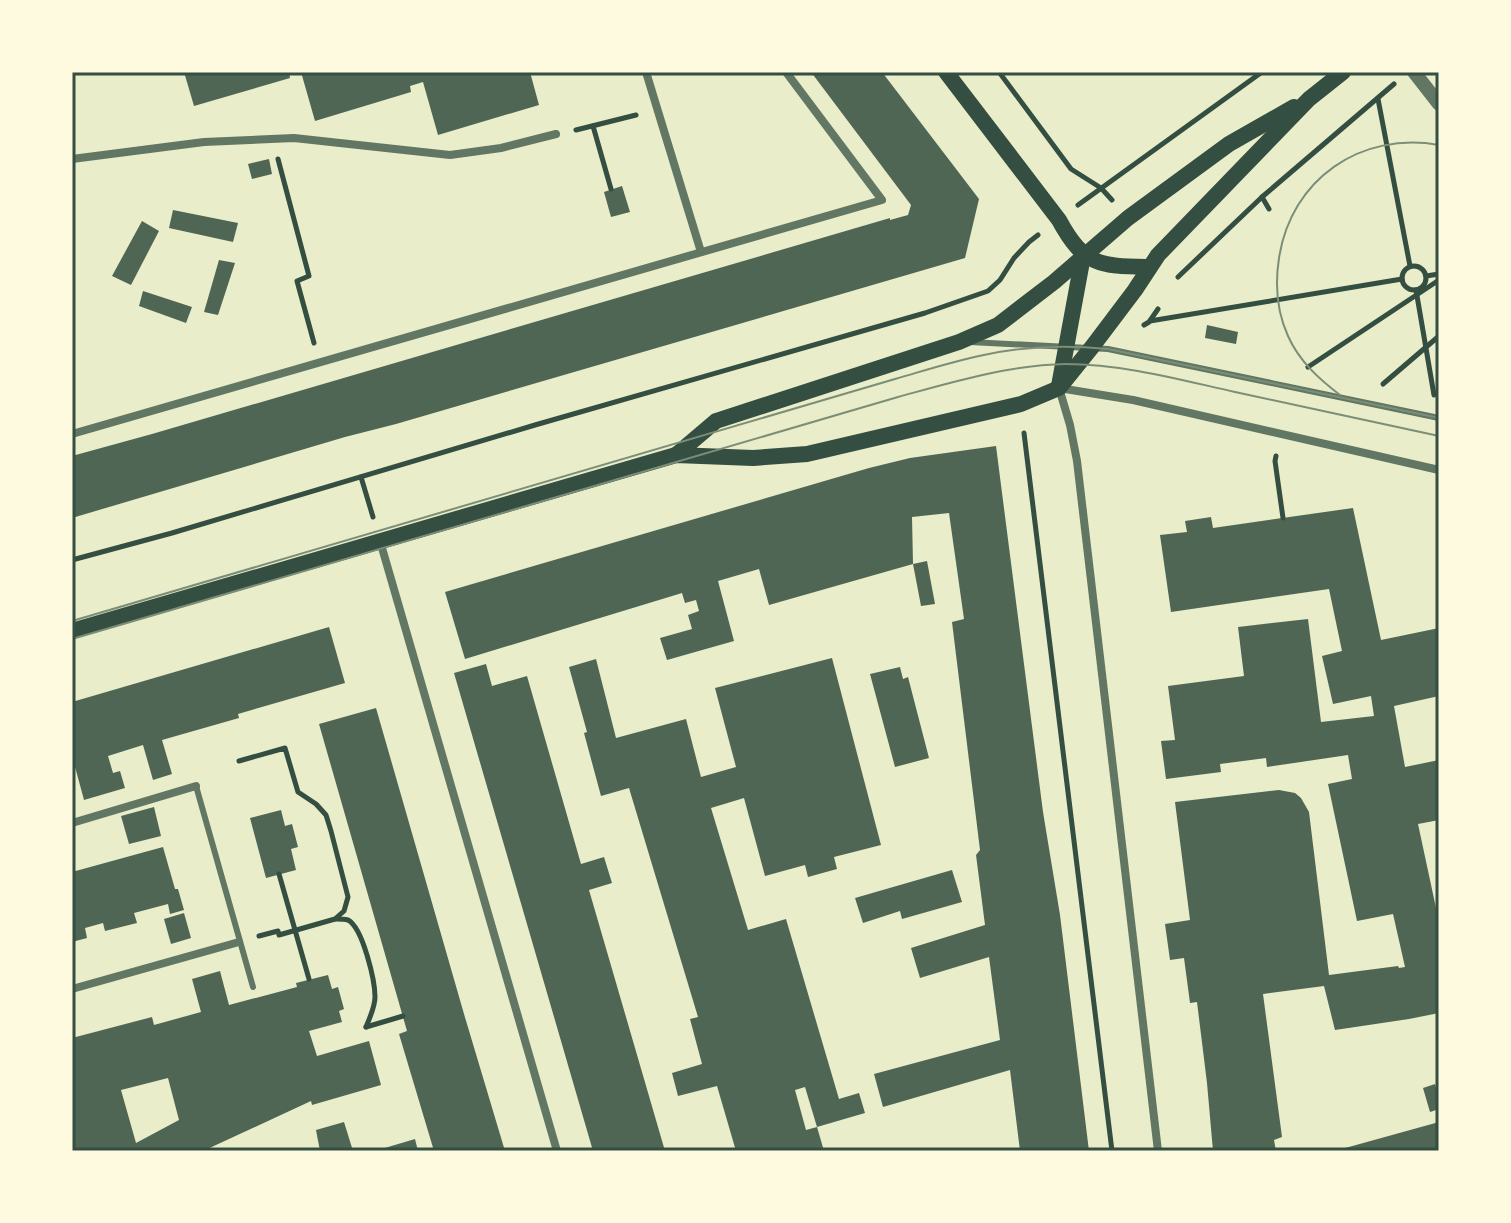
<svg xmlns="http://www.w3.org/2000/svg" width="1511" height="1223" viewBox="0 0 1511 1223" font-family="Roboto,sans-serif">
<rect width="100%" height="100%" fill="#e9edc9"/>
<!-- building -->
<g fill="#4f6655" fill-rule="evenodd">
<path d="M184,72H289L290,78L194,106Z"/>
<path d="M301,72H530L539,105L438,135L423,82L410,86L411,92L315,121Z"/>
<path d="M811,72H882L979,199L965,258L396,424L345,437L72,518V456L152,434L890,218V220L908,215L911,205Z"/>
<path d="M269,159L272,174L252,179L248,164Z"/>
<path d="M622,186L630,212L611,217L604,192Z"/>
<path d="M173,210L238,223L233,242L169,228Z"/>
<path d="M142,221L159,231L131,285L112,276Z"/>
<path d="M219,260L235,263L218,315L204,312Z"/>
<path d="M143,291L192,307L186,323L139,306Z"/>
<path d="M1207,325L1238,332L1236,344L1205,338Z"/>
<path d="M996,446L1043,812L1060,915L1089,1151H1020L1010,1070L883,1107L874,1074L1000,1040L989,957L920,978L911,948L985,925L976,855L980,850L952,622L964,619L949,513L912,517L913,564L927,561L935,604L921,606L913,564L769,605L759,569L718,581L734,641L667,660L660,638L692,629L688,615L699,611L696,600L685,603L682,593L465,659L445,592L869,468L910,458Z"/>
<path d="M1353,508L1381,640L1439,628V696L1394,706L1405,767L1439,760V820L1418,824L1439,922V1013L1409,1019L1335,1030L1324,986L1263,994L1282,1137L1274,1140L1276,1151H1213L1207,1083L1197,1002L1190,1003L1184,958L1170,960L1165,924L1190,920L1175,802L1279,790L1295,793L1301,798L1309,812L1329,975L1398,966L1399,968L1405,967L1393,914L1357,921L1328,784L1352,779L1348,755L1267,767L1266,758L1220,764L1221,772L1166,779L1161,741L1175,740L1168,686L1244,676L1238,627L1308,619L1321,722L1374,716L1371,696L1333,704L1322,656L1342,651L1329,589L1171,612L1160,535L1187,532L1185,521L1211,517L1213,528Z"/>
<path d="M329,627L345,683L238,714L239,718L162,740L172,774L153,780L143,745L108,756L113,773L120,771L125,788L84,800L74,763L72,764V702Z"/>
<path d="M832,658L881,845L834,857L837,869L808,877L805,865L765,876L744,798L711,808L748,930L786,919L839,1099L859,1093L865,1113L817,1127L824,1151H736L717,1086L678,1096L672,1073L702,1064L690,1019L698,1017L629,788L601,796L584,733L587,732L569,667L596,659L616,738L686,719L701,777L736,767L715,688ZM805,1087L817,1127L806,1130L795,1090Z"/>
<path d="M486,664L492,686L527,676L581,864L604,857L612,883L589,890L665,1151H593L454,673Z"/>
<path d="M900,667L903,679L908,677L929,758L895,767L870,674Z"/>
<path d="M376,708L464,1014L505,1151H434L399,1034L407,1031L319,724Z"/>
<path d="M154,807L161,836L129,844L121,816Z"/>
<path d="M281,810L285,826L292,824L298,847L291,849L296,870L266,878L250,818Z"/>
<path d="M163,847L175,889H178L184,910L170,914L168,904L134,913L137,923L105,931L103,923L85,928L87,938L72,942V872Z"/>
<path d="M952,870L962,902L902,919L900,911L863,923L855,898Z"/>
<path d="M184,913L191,938L171,944L164,919Z"/>
<path d="M220,971L229,1005L297,987L296,983L328,975L332,989L338,987L344,1009L339,1011L342,1022L309,1031L317,1056L369,1041L381,1085L312,1105L311,1101L203,1151H72V1038L152,1017L154,1025L201,1012L192,979ZM168,1078L179,1120L136,1143L121,1090Z"/>
<path d="M1435,1084L1439,1099V1109L1430,1112L1423,1088Z"/>
<path d="M344,1122L353,1151H320L316,1130Z"/>
<path d="M1439,1122V1151H1338V1150Z"/>
<path d="M415,1139L418,1151H378V1150Z"/>
</g>
<g fill="none" stroke-linecap="round" stroke-linejoin="round">
<!-- path -->
<g stroke="#344e41" stroke-width="5">
<path d="M999,72L1071,169L1101,188L1112,200"/>
<path d="M1378,99L1410,266"/>
<path d="M593,126L611,189"/>
<path d="M576,130L636,115"/>
<path d="M278,159L309,276L297,281L314,343"/>
<path d="M1262,197L1269,209"/>
<path d="M1078,205L1262,72"/>
<circle cx="1414" cy="278" r="12"/>
<path d="M1426,276L1439,274"/>
<path d="M1178,277L1262,197L1394,84"/>
<path d="M1416,290L1434,395"/>
<path d="M1150,321L1402,279"/>
<path d="M1144,325L1149,322L1158,309"/>
<path d="M1308,367L1439,280"/>
<path d="M1383,384L1439,336"/>
<path d="M1024,433L1112,1151"/>
<path d="M1276,456L1275,461L1283,518"/>
<path d="M361,477L373,517"/>
<path d="M72,560L172,533L535,425L925,313L988,291L1000,280L1014,258L1029,242L1038,235"/>
<path d="M239,761L285,748L298,792L316,804L326,815L331,831L348,897L344,911L335,919L279,935L278,931L259,936"/>
<path d="M279,874L309,979"/>
<path d="M336,919C340,919 344,919 348,920C363,928 375,981 375,997C375,1007 370,1017 366,1027"/>
<path d="M366,1027L403,1016"/>
</g>
<!-- service -->
<g stroke="#617663" stroke-width="6">
<path d="M970,342L1108,349L1439,418"/>
<path d="M196,786L253,987"/>
</g>
<!-- minor -->
<g stroke="#617663" stroke-width="8">
<path d="M646,72L701,252"/>
<path d="M72,159L204,142L294,138L450,155L501,148L556,134"/>
<path d="M72,434L882,200L786,72"/>
<path d="M380,541L557,1151"/>
<path d="M72,823L196,786"/>
<path d="M72,989L239,942"/>
<path d="M1158,1151L1077,461L1070,425L1059,388L1133,400L1439,470"/>
</g>
<!-- tertiary -->
<path stroke="#617663" stroke-width="14" d="M1414,72L1439,104"/>
<!-- secondary -->
<g stroke="#344e41" stroke-width="16">
<path d="M946,72L1059,220C1084,266 1100,266 1148,267"/>
<path d="M1059,386L1083,256"/>
<path d="M676,455L716,421L959,342L998,325L1054,282L1128,218L1229,144L1294,107"/>
<path d="M72,631L676,455L753,458L807,454L1021,404L1059,388L1092,347L1135,290L1158,255L1309,99L1343,72"/>
</g>
<!-- tram -->
<g stroke="#7c8e77" stroke-width="2">
<path d="M1340,395C1319,379 1299,361 1288,336C1277,312 1275,284 1279,258C1291,179 1361,131 1439,145"/>
<path d="M72,621L895,379C923,371 951,362 979,356C1021,346 1065,345 1108,349L1439,418"/>
<path d="M72,639L898,397C953,382 1009,365 1066,364C1123,364 1181,380 1235,392C1303,407 1371,421 1439,436"/>
</g>
</g>
<!-- border -->
<rect width="1511" height="1223" fill="none" stroke="#fefae0" stroke-width="148"/>
<rect x="74" y="74" width="1363" height="1075" fill="none" stroke="#344e41" stroke-width="3"/>
</svg>
